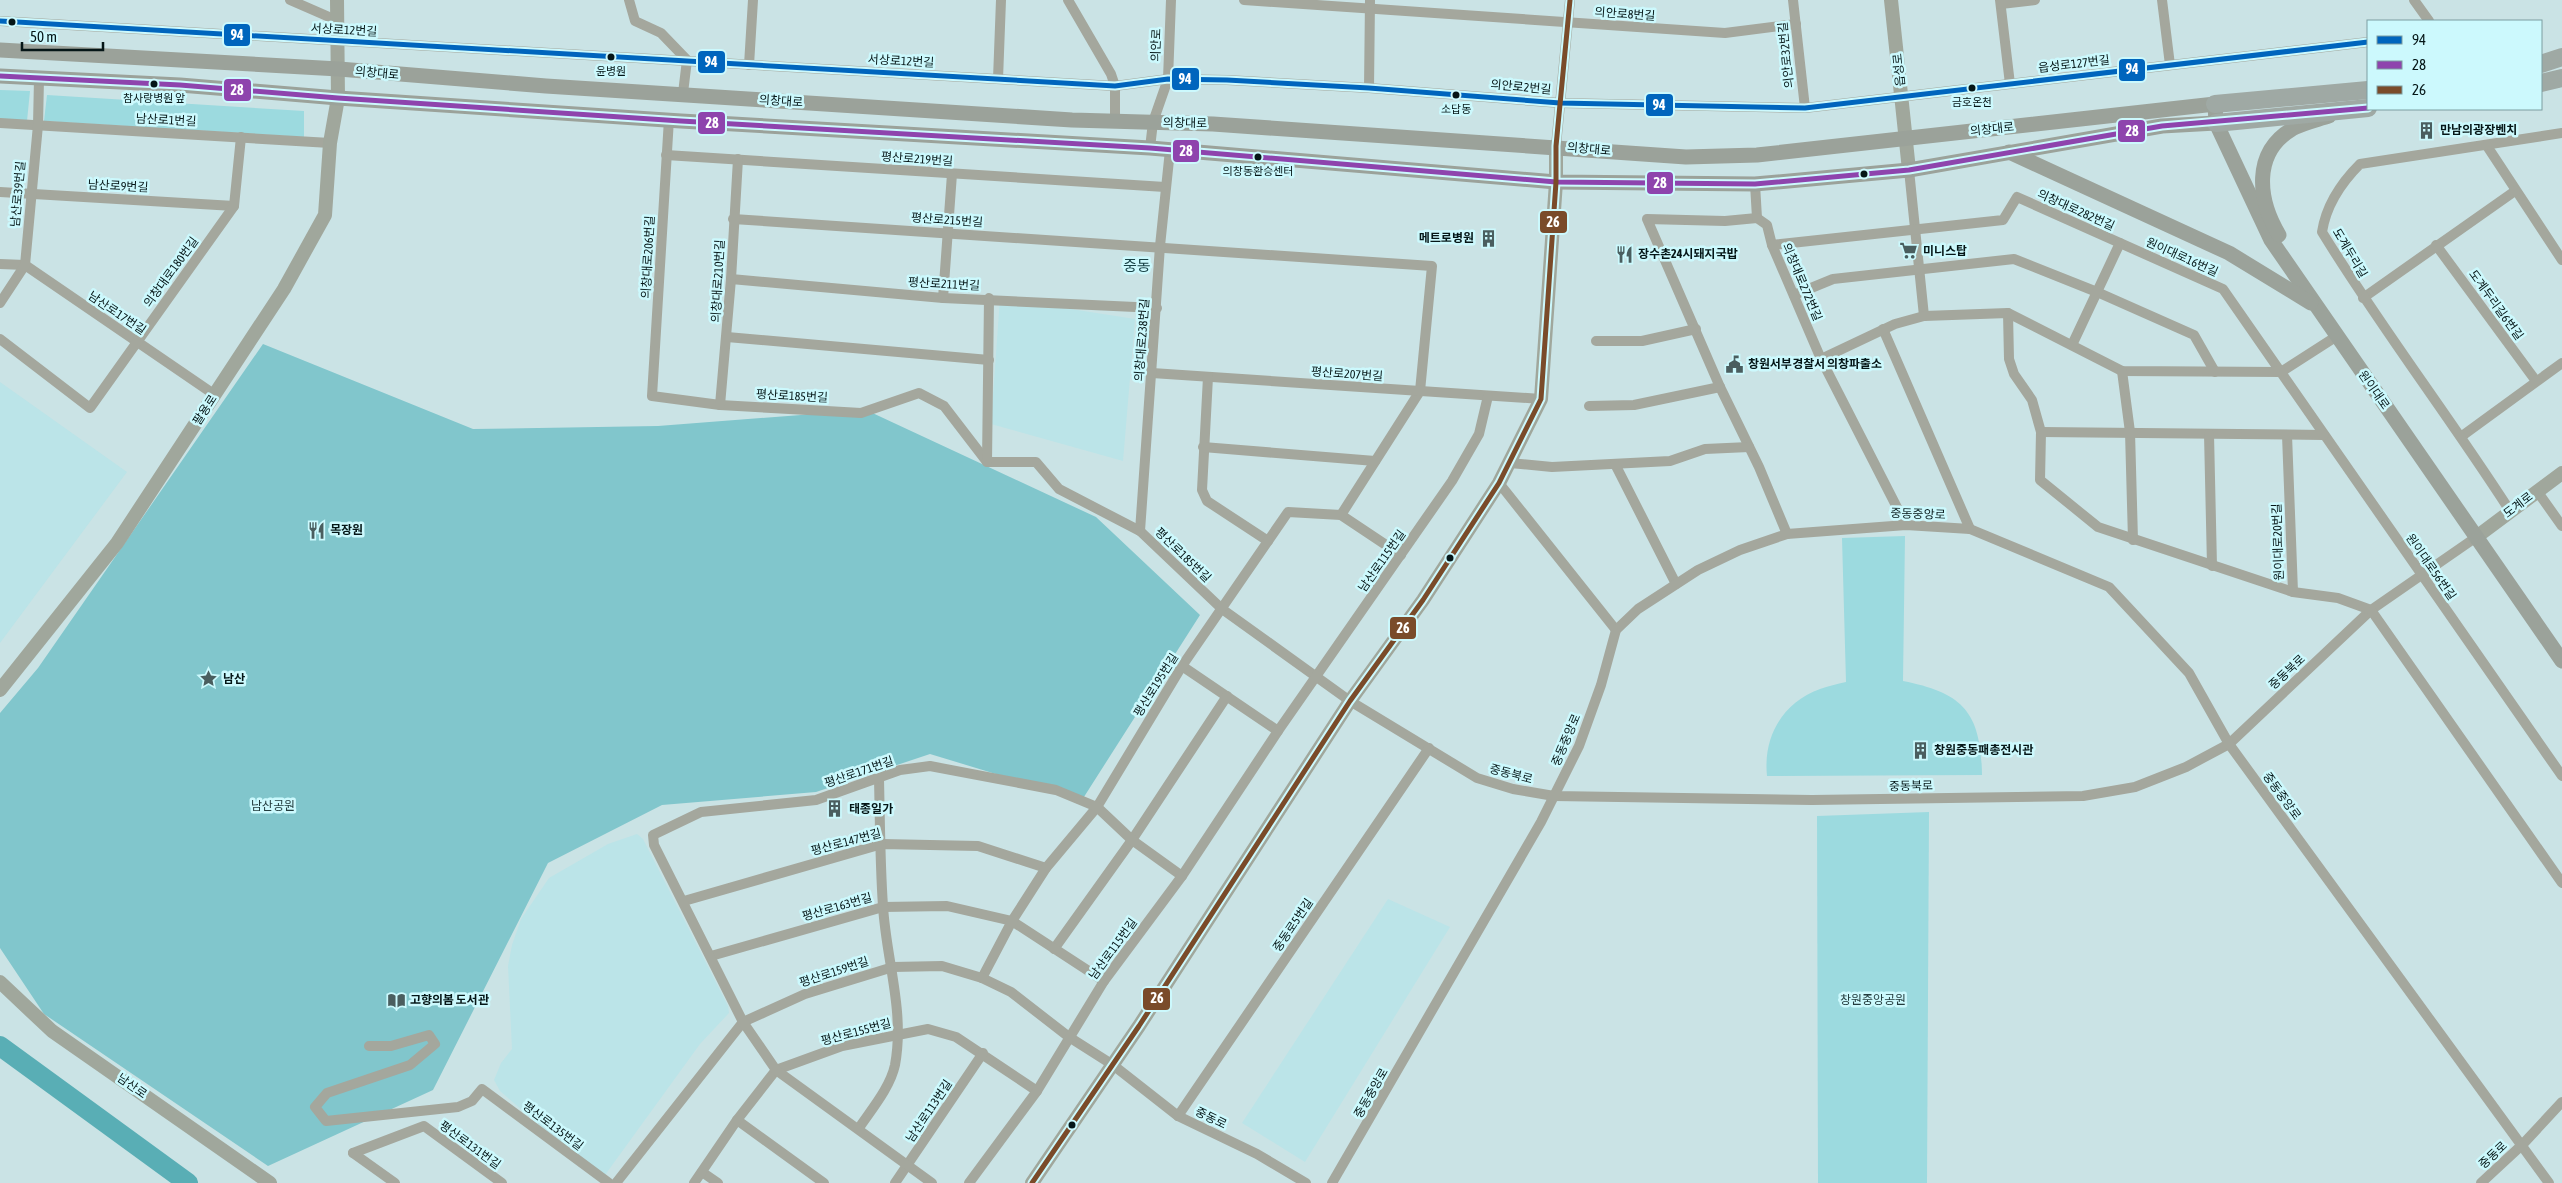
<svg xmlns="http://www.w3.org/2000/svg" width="2562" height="1183" viewBox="0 0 2562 1183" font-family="'Asap Condensed','Noto Sans KR',sans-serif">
<rect width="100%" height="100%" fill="#cae3e5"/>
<!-- built -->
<g fill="#bbe4e8">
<path d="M1000,298L1135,319L1123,461L991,424Z"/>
<path d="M0,382L127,472L0,643Z"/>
<path d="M637,834L643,839L728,1006L729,1013L700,1044L605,1175L573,1154L500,1091L494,1080L501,1063L512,1049L508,966L512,945L521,919L549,878L608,844Z"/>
<path d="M1388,899L1450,927L1305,1162L1242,1123Z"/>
</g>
<!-- green -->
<g fill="#9cdadf">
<path d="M0,90L30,91L27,121L0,119Z"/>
<path d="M47,95L304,111V137L44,121Z"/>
<path d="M1905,536L1903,681C1964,693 1981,713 1982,775L1767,776C1763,737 1782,703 1820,689C1828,686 1837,684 1846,682L1842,538Z"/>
<path d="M1929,812L1927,1183H1818L1817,816Z"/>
</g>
<!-- forest -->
<path fill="#81c6cc" d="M263,344L473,429L658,426L866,410L1096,517L1200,615L1082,800L930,754L816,792L662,805L548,863L433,1090L268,1166L44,1014L0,948V713L38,668Z"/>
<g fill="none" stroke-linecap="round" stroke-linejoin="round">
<!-- river -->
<path stroke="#59aeb5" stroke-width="20" d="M0,1046L188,1183"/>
<!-- street -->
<g stroke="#a4a79d" stroke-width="10">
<path d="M290,0L336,20"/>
<path d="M629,0L635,21L661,33L687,60L683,93"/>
<path d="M1068,0L1111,74L1115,86V122"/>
<path d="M1244,0L1725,33L1796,24"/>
<path d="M1793,0L1805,108"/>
<path d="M2000,0L2010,84"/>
<path d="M2162,0L2170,65"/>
<path d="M2414,0L2429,21"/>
<path d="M2001,4L2035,0"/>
<path d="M0,21L1115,86L1168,79L1227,80L1369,88L1560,103L1805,108L2368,42"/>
<path d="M749,65L753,0"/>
<path d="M998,79L1001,0"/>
<path d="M1369,88L1370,0"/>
<path d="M669,119L652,396L720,405L861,413L919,393L944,406L987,462H1036L1059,489L1140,531L1222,609L1350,701L1477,778L1513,789L1554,796L1812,800L2083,796L2135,787L2186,767L2229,744L2371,610L2475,538"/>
<path d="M0,123L330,143"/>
<path d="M1556,146L1570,0"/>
<path d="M2487,146L2562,260"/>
<path d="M1150,148L1153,122L1168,79L1171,0"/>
<path d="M666,155L1165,187"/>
<path d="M1909,170L1924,316"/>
<path d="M1755,184L1757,218L1725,221L1647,219L1720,387L1759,467L1787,534"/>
<path d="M0,192L234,206"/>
<path d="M1757,218L1767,225L1772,245L1821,359L1906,525"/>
<path d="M733,219L1432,266L1420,391L1341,515"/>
<path d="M1772,245L2003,220L2017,197L2223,289L2562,776"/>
<path d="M2436,245L2536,381"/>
<path d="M0,264L25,265L215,395"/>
<path d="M731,279L943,298L1157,308"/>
<path d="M1794,295L1833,279L2014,259L2097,292L2194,335L2215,372"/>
<path d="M943,298L952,174"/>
<path d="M2363,298L2515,191"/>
<path d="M0,303L25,265L38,125L39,79"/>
<path d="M2008,313L2009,359L2014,374L2032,400L2041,432L2040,480L2098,527L2293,592L2287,435"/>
<path d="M1883,329L1970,529"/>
<path d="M727,337L989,360"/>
<path d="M0,339L90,408L234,206L241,137"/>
<path d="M1596,341H1642L1696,329"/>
<path d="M2072,345L2120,243"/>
<path d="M1821,359L1895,324L1924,316L2008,313L2122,371L2281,372L2337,336"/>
<path d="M2122,371L2130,432L2133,540"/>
<path d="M1152,373L1541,399"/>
<path d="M1208,377L1202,490L1207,501L1268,541"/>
<path d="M720,405L731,279L738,159"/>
<path d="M1589,406L1634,405L1720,387"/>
<path d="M2041,432L2324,435"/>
<path d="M2209,434L2212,566"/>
<path d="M2462,436L2562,363"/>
<path d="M1203,447L1375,461"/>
<path d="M987,462L989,298"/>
<path d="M1510,463L1552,467L1670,461L1705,449L1749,447"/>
<path d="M1615,464L1676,584"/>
<path d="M1499,483L1616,630"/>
<path d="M2537,491L2562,526"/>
<path d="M2510,511C2449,416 2381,328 2322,232C2326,206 2342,182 2360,164L2562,133"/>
<path d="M1140,531L1160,246L1170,150"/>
<path d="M2293,592L2338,598L2371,610L2562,883"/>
<path d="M1182,666L1278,731"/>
<path d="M684,901L882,844L978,846L1046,868"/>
<path d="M1054,949L1132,840L1227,696"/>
<path d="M711,956L883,907L947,906L1012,921L1104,981"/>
<path d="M982,978L1012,921L1046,868L1097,807L1182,666L1288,512L1341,515L1401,555"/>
<path d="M369,1046H391L429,1035L435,1044L410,1065L327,1093L315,1107L326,1121L458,1107L472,1101L482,1089L609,1183"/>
<path d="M1178,1116L1429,748"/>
<path d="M737,1120L824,1183"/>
<path d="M859,1128C871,1110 890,1088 895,1065C905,1011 886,959 883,906C880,864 880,821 879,779"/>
<path d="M353,1153L424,1126L502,1183"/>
<path d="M353,1153L395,1183"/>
<path d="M702,1172L718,1183"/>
<path d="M616,1183L743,1022L805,994L893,967L942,966L982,978L1011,992L1069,1037L1113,1065L1178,1116L1257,1154L1306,1183"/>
<path d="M694,1183L737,1120L776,1070L842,1046L928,1029L956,1037L1037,1091"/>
<path d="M895,1183L983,1053"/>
<path d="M932,1183L776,1070L743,1022L654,845L653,835L701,812L816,800L900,770L930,766L1056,790L1097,807L1132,840L1182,876"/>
<path d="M969,1183L1037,1091L1104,981L1182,876L1278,731L1452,481L1479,434L1488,396"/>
<path d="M1332,1183L1541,822L1579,746L1601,685L1616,630L1638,609L1698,570L1740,550L1787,534L1906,525L1970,529L2109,587L2189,673L2229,744L2549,1183"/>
<path d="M2481,1183L2523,1144L2562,1102"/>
</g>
<!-- secondary -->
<g stroke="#a0a79c" stroke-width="14">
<path d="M1891,0L1909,170"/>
<path d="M2475,538L2562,473"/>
<path d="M0,690L117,543L284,289L325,215L330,143L338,98L337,0"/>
<path d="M0,982L52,1031L270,1183"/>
<path d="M1032,1183L1139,1026L1350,701L1423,600L1499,483L1541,399L1556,182V146"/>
</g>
<!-- primary -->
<g stroke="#9ba29a" stroke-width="15">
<path d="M0,50L339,69L546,86L1072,120L1213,124L1686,157L1757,155L2215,104L2216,123L2271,240L2562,661"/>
<path d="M0,76L180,85L338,98L681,121L1150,148L1556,182L1755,184L1909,170L2162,126L2216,123"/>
<path d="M2009,152L2229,253L2311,303"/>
<path d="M2279,235C2258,200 2252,153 2292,129C2303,123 2317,120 2329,116"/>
</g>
<!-- highway -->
<g stroke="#9fa9a4" stroke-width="18">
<path d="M2541,64L2562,57"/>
<path d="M2541,83L2562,78"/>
<path d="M2215,104L2368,90"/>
<path d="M2216,123L2368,108"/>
</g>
<defs>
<path id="bus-1" d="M0,21L1115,86L1168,79L1227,80L1369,88L1560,103L1805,108L2368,42"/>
<path id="bus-2" d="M0,76L180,85L338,98L681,121L1150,148L1556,182L1755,184L1909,170L2162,126L2368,108"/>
<path id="bus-3" d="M1032,1183L1139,1026L1350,701L1423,600L1499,483L1541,399L1556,182V146L1570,0"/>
</defs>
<!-- bus-1 casing -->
<use href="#bus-1" stroke="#ccf9fd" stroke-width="9"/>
<!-- bus-2 casing -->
<use href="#bus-2" stroke="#ccf9fd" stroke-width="9"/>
<!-- bus-3 casing -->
<use href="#bus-3" stroke="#ccf9fd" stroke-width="9"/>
<!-- bus-1 -->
<use href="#bus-1" stroke="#0065bd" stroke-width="5"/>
<!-- bus-2 -->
<use href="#bus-2" stroke="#8e44ad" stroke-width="5"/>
<!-- bus-3 -->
<use href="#bus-3" stroke="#7a4b2a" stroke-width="5"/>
</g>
<!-- icons -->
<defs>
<symbol id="building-bare" viewBox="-9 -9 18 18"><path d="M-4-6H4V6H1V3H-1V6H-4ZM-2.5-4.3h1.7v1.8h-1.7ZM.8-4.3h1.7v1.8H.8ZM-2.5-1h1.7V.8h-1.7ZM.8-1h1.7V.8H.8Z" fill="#4a5e5f" stroke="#ccf9fd" stroke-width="2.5" paint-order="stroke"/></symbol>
<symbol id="supermarket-bare" viewBox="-9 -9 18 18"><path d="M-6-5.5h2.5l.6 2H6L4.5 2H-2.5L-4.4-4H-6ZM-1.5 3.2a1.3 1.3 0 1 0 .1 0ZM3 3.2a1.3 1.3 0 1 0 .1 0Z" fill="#4a5e5f" stroke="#ccf9fd" stroke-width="2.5" paint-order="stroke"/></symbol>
<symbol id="restaurant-bare" viewBox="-9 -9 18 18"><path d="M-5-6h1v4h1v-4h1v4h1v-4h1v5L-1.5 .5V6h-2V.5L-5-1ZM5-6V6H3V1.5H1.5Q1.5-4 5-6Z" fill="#4a5e5f" stroke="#ccf9fd" stroke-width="2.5" paint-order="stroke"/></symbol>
<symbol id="civic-bare" viewBox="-9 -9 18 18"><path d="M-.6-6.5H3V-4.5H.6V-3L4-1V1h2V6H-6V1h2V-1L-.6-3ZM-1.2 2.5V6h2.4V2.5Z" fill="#4a5e5f" stroke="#ccf9fd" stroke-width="2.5" paint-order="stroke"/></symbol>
<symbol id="sight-bare" viewBox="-9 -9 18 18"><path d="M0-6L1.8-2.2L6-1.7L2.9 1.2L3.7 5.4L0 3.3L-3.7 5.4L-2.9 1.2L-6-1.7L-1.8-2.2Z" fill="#4a5e5f" stroke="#ccf9fd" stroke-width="2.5" paint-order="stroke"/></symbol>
<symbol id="library-bare" viewBox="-9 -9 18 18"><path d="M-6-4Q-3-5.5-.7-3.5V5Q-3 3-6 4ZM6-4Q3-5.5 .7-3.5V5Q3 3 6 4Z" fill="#4a5e5f" stroke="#ccf9fd" stroke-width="2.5" paint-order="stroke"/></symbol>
</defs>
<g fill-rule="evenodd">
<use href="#building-bare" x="2414" y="118" width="25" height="25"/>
<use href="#building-bare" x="1476" y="226" width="25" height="25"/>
<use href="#supermarket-bare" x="1896" y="238" width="25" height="25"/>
<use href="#restaurant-bare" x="1612" y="242" width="25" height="25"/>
<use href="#civic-bare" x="1722" y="352" width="25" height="25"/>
<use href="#restaurant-bare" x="304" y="518" width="25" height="25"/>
<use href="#sight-bare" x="196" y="666" width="25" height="25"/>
<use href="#building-bare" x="1908" y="738" width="25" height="25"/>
<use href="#building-bare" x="822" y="796" width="25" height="25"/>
<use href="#library-bare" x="384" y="988" width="25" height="25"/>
</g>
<!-- markers -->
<g fill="#051617" stroke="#ccf9fd" stroke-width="2">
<circle cx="12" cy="22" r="4.5"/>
<circle cx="611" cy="57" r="4.5"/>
<circle cx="154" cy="84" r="4.5"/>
<circle cx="1972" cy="88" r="4.5"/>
<circle cx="1456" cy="95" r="4.5"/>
<circle cx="1258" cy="157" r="4.5"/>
<circle cx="1864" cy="174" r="4.5"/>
<circle cx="1450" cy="558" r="4.5"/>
<circle cx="1072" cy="1125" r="4.5"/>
</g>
<g text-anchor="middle" stroke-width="5" stroke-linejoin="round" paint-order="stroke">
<!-- bus labels -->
<g font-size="11" fill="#051617" stroke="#ccf9fd">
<text x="611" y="75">윤병원</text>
<text x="154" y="102">참사랑병원 앞</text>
<text x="1972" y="106">금호온천</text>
<text x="1456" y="113">소답동</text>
<text x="1258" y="175">의창동환승센터</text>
</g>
<!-- street labels -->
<g font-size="12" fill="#051617" stroke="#ccf9fd">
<text transform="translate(1625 14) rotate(4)" y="4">의안로8번길</text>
<text transform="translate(344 30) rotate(3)" y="4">서상로12번길</text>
<text transform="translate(1156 45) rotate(-88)" y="4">의안로</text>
<text transform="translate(1786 55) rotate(-96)" y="4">의안로32번길</text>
<text transform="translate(901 61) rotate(3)" y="4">서상로12번길</text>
<text transform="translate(2074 64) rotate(-7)" y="4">읍성로127번길</text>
<text transform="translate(1899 70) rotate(-96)" y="4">읍성로</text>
<text transform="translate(377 73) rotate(5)" y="4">의창대로</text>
<text transform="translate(1521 87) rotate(5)" y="4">의안로2번길</text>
<text transform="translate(781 101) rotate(4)" y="4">의창대로</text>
<text transform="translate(166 120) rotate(3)" y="4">남산로1번길</text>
<text transform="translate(1185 123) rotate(1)" y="4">의창대로</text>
<text transform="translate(1992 129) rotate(-6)" y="4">의창대로</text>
<text transform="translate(1589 149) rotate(5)" y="4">의창대로</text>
<text transform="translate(917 159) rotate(4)" y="4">평산로219번길</text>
<text transform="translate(118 186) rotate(3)" y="4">남산로9번길</text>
<text transform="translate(18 194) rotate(-85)" y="4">남산로39번길</text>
<text transform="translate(2076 210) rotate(24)" y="4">의창대로282번길</text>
<text transform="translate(947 220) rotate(4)" y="4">평산로215번길</text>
<text transform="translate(2350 253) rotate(59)" y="4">도계두리길</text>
<text transform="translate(648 257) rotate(-87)" y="4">의창대로206번길</text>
<text transform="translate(2182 257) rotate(24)" y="4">원이대로16번길</text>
<text transform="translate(171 272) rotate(-54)" y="4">의창대로180번길</text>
<text transform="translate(718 281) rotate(-87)" y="4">의창대로210번길</text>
<text transform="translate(1802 282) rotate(67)" y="4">의창대로272번길</text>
<text transform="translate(944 284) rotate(3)" y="4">평산로211번길</text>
<text transform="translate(2496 305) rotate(54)" y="4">도계두리길6번길</text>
<text transform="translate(117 313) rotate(34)" y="4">남산로17번길</text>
<text transform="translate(1142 340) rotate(-86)" y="4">의창대로238번길</text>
<text transform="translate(1347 374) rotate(4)" y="4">평산로207번길</text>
<text transform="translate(2374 390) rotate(55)" y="4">원이대로</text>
<text transform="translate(792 396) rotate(3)" y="4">평산로185번길</text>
<text transform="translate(205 410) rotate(-57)" y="4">팔용로</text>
<text transform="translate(2518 505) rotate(-37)" y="4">도계로</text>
<text transform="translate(1918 514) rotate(2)" y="4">중동중앙로</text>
<text transform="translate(2278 542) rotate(-92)" y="4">원이대로20번길</text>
<text transform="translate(1183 555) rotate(44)" y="4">평산로185번길</text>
<text transform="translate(1382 561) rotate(-55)" y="4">남산로115번길</text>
<text transform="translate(2431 567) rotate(55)" y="4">원이대로56번길</text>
<text transform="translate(2287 672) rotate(-43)" y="4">중동북로</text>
<text transform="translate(1156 685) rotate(-58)" y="4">평산로195번길</text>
<text transform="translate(1566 740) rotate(-67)" y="4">중동중앙로</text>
<text transform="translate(859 772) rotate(-19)" y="4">평산로171번길</text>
<text transform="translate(1511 774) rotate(15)" y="4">중동북로</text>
<text transform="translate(1911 786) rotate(-1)" y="4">중동북로</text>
<text transform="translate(2282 796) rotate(54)" y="4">중동중앙로</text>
<text transform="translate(846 842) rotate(-15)" y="4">평산로147번길</text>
<text transform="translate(837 907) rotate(-16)" y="4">평산로163번길</text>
<text transform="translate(1293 925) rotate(-56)" y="4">중동로5번길</text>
<text transform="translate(1113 949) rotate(-54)" y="4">남산로115번길</text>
<text transform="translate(834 972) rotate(-18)" y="4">평산로159번길</text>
<text transform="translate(856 1032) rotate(-15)" y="4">평산로155번길</text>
<text transform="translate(132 1086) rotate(35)" y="4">남산로</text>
<text transform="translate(1371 1093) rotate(-60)" y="4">중동중앙로</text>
<text transform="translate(929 1111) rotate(-56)" y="4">남산로113번길</text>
<text transform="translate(1211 1118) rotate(26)" y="4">중동로</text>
<text transform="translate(553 1126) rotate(37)" y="4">평산로135번길</text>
<text transform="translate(470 1145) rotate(36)" y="4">평산로131번길</text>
<text transform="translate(2493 1155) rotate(-43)" y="4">중동로</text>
</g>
<!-- poi labels -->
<g font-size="12" font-weight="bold" fill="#051617" stroke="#ccf9fd" text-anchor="start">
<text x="2440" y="134">만남의광장벤치</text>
<text x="1474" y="242" text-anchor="end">메트로병원</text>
<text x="1923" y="255">미니스탑</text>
<text x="1638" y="258">장수촌24시돼지국밥</text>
<text x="1748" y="368">창원서부경찰서 의창파출소</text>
<text x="330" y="534">목장원</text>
<text x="223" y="683">남산</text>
<text x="1934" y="754">창원중동패총전시관</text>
<text x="849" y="813">태종일가</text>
<text x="410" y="1004">고향의봄 도서관</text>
</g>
<!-- park labels -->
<g font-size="12" fill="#233b3d" stroke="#ccf9fd">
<text x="273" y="810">남산공원</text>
<text x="1873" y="1004">창원중앙공원</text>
</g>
<!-- quarter labels -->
<g font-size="15" fill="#184246" stroke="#ccf9fd">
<text x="1137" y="271">중동</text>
</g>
</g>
<g stroke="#ccf9fd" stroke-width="2">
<rect x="223" y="23" width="28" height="24" rx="5" fill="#0065bd"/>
<rect x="697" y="50" width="29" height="24" rx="5" fill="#0065bd"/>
<rect x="2118" y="58" width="28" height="24" rx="5" fill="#0065bd"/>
<rect x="1171" y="67" width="29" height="24" rx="5" fill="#0065bd"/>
<rect x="223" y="78" width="29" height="24" rx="5" fill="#8e44ad"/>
<rect x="1645" y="93" width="29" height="24" rx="5" fill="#0065bd"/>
<rect x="697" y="111" width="29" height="24" rx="5" fill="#8e44ad"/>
<rect x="2117" y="119" width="29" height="24" rx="5" fill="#8e44ad"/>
<rect x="1172" y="139" width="28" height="24" rx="5" fill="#8e44ad"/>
<rect x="1646" y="171" width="28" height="24" rx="5" fill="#8e44ad"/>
<rect x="1539" y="210" width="29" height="24" rx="5" fill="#7a4b2a"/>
<rect x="1389" y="616" width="28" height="24" rx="5" fill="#7a4b2a"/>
<rect x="1142" y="987" width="29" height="24" rx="5" fill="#7a4b2a"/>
</g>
<g font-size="14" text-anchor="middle" font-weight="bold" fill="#fff">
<text x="237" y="40">94</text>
<text x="711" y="67">94</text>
<text x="2132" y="74">94</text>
<text x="1185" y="84">94</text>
<text x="237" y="95">28</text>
<text x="1659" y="110">94</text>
<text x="712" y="128">28</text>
<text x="2132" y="136">28</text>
<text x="1186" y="156">28</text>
<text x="1660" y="188">28</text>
<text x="1553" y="227">26</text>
<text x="1403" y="633">26</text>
<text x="1157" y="1003">26</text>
</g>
<!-- legend -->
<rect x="2367" y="20" width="175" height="90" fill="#ccf9fd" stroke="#7c9ea1"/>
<rect x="2377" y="36" width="25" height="8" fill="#0065bd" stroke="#7c9ea1"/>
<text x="2412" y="45" font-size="15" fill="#051617">94</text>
<rect x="2377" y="61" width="25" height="8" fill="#8e44ad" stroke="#7c9ea1"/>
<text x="2412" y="70" font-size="15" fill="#051617">28</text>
<rect x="2377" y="86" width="25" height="8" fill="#7a4b2a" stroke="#7c9ea1"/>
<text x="2412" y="95" font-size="15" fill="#051617">26</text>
<!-- scale -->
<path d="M22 42v8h81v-8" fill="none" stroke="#051617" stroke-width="2.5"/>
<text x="30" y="42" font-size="15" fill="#051617" stroke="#ccf9fd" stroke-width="4" paint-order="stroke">50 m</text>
</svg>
